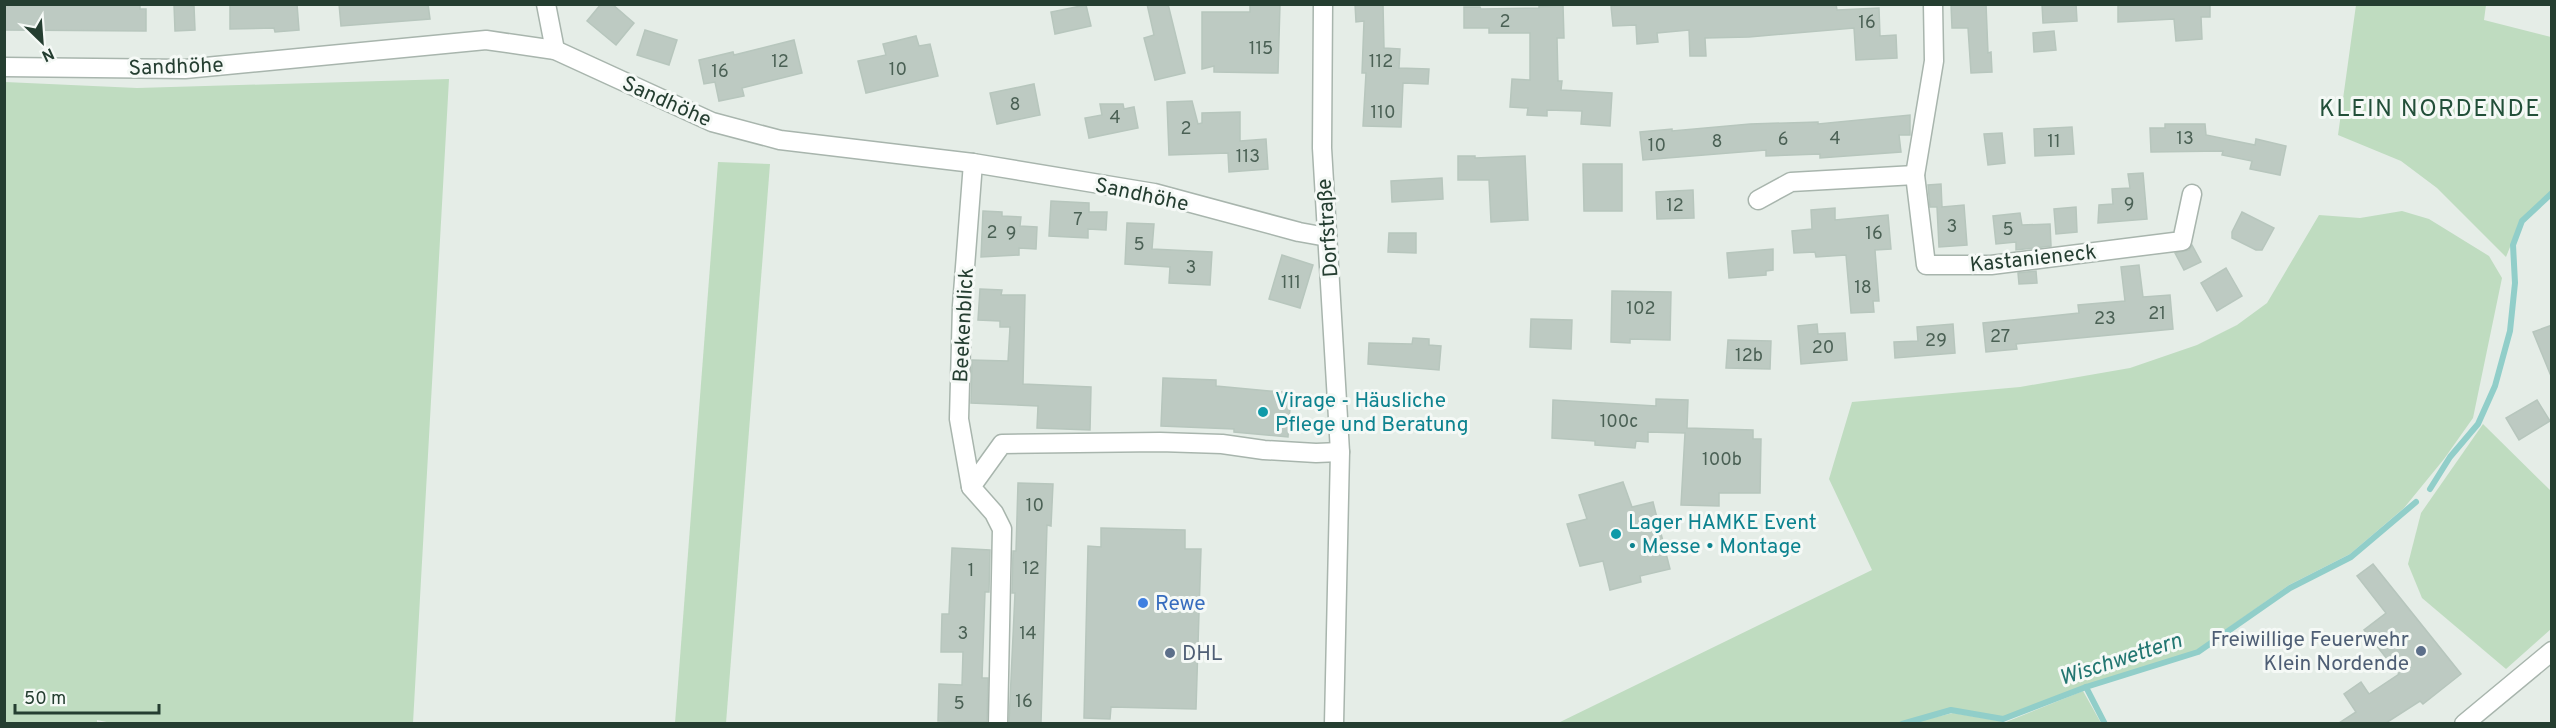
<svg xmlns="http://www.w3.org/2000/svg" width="2556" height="728" viewBox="0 0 2556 728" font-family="Overpass,sans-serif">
<rect width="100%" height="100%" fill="#e5ede7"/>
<!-- green -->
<g fill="#bfdcc0">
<path d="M2356,5H2486L2484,20L2551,37V192L2521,220L2506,257L2437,188L2401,161L2338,135Z"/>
<path d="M449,79L413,723L116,724L97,720V724L5,723V82L137,88Z"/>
<path d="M718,162L770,164L726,723H675Z"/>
<path d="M2402,211L2429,219L2489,256L2502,278L2473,418L2444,459L2404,508L2350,554L2289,585L2194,652L2085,685L2004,717L1953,709L1896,724L1558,723L1872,570L1829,479L1852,402L2020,387L2130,368L2197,345L2237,325L2267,303L2319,215L2360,218Z"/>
<path d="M2483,424L2551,491V629L2506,669L2422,598L2408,564L2421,513Z"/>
<path d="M2083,691L2101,723H1911L1953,713L2006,722Z"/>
</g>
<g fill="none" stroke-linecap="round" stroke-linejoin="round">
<!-- stream -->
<g stroke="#91cec9" stroke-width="6">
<path d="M2430,489L2450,457L2478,424L2495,386L2510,331L2515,283L2513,245L2522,221L2552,193"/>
<path d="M2086,687L2105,724"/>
<path d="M1902,724L1951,710L2003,719L2086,687L2198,652L2290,588L2351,557L2416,502"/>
</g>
</g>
<!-- building -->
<g fill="#bdcac2" stroke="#b7c6bd" stroke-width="1.5">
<path d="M4,4H140V9H146V31L4,30Z"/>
<path d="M174,4L194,6L195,30L175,31Z"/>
<path d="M230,4H297L299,30L275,32L274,28L230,29Z"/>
<path d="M339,4H428L430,19L341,26Z"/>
<path d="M601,4H612L634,23L616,45L587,21Z"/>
<path d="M1147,4H1168L1185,73L1155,80L1144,38L1154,35Z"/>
<path d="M1250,4H1280L1278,73L1214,72V66L1202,69V12H1250Z"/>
<path d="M1355,4H1383L1384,48L1400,49L1399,68L1429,69L1428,84L1403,83L1401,127L1363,126L1366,73H1362L1364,21L1356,22Z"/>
<path d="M1643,4H1836L1837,10L1879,8L1880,36L1896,35L1897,58L1856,60L1854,28L1749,37L1705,38L1706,56H1690L1689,30L1657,33L1658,42L1637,44L1636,25L1613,26L1611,6Z"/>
<path d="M1951,4H1986L1988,53L1991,52L1992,72L1971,73L1968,28H1952Z"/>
<path d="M2042,4H2076L2077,21L2043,23Z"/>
<path d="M2118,4H2210V17H2201L2202,39L2176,41L2174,19L2118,22Z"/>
<path d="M1086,5L1091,26L1055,34L1051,12Z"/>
<path d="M1563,5L1564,38H1557L1558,81H1562L1561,90L1612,93L1610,126L1581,124L1582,111L1547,110V116L1527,115L1528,108L1510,107L1512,79L1530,80V33H1489V28H1464V7H1480L1481,9L1539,8V6Z"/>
<path d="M645,30L677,40L669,65L637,55Z"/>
<path d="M2054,31L2056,50L2034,52L2033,33Z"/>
<path d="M916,36L919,46L930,44L938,76L866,93L858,61L886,55L883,44Z"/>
<path d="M794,40L802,73L742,88L744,96L719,101L715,82L704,84L699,60L733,52L734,55Z"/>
<path d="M1034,84L1040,115L997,124L990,93Z"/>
<path d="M1192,101L1198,124L1202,123V113L1240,112V141L1266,139L1268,169L1229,172L1228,153L1169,155L1167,102Z"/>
<path d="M1100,104H1123L1124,109L1134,107L1138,128L1089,138L1085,118L1102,115Z"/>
<path d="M1910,115V135H1899L1901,152L1820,158V154L1766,156V150L1643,160L1640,132L1672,129V131L1750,124L1818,122V124Z"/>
<path d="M2165,124H2205L2206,135L2255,145L2256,139L2286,146L2280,175L2250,169L2252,161L2222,155L2223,151L2151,152L2150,128H2165Z"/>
<path d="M2072,127L2074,154L2035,156L2034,129Z"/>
<path d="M2002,133L2005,163L1988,165L1984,134Z"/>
<path d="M1458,156H1475V158L1525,156L1528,220L1491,222L1489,180H1458Z"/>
<path d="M1583,164H1622V211H1584Z"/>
<path d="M2143,173L2147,219L2098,223L2099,205L2113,204L2112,189L2130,188L2128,174Z"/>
<path d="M1442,178L1443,199L1392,202L1391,181Z"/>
<path d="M1941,184L1942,207L1964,205L1967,245L1939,247L1937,207H1930L1928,185Z"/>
<path d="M1693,190L1694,218L1657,219L1656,192Z"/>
<path d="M1051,201L1089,203V212H1107L1106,230L1088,229V238L1049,236Z"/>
<path d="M2076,207L2077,232L2056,234L2054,209Z"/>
<path d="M1835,208V220L1888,215L1891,249L1875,250L1879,301H1873L1874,312L1851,313L1846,255L1816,257L1815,252L1794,253L1792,231L1812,229L1811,210Z"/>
<path d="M983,211L1002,212V216L1021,217L1020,226L1037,227L1036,249L1019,248V255L981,257Z"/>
<path d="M2242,212L2274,228L2262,250H2256L2232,238V232Z"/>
<path d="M2020,213L2022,225L2050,224L2051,246L2016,250V242L1996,244L1993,216Z"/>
<path d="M1127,223L1154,224L1152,249L1212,252L1210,285L1169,283L1170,267L1125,264Z"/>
<path d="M1389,233H1416V253L1388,252Z"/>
<path d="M2192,245L2201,262L2184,270L2175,253L2189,250Z"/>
<path d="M1773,249V270L1766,271V275L1729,278L1727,253Z"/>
<path d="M1282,255L1313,265L1300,308L1269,299Z"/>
<path d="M2139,265L2143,297L2170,295L2173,329L2016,344L2017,349L1986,352L1983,323L2079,313L2078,305L2125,301L2121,267Z"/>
<path d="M2226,268L2242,296L2217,311L2201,283Z"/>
<path d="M2036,271L2037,283L2019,284L2018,273Z"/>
<path d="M980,289L1002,290L1001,295H1025L1023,384L1091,387L1090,430L1037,428L1038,406L971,403L972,360L1008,361L1010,327H1000V321L978,320Z"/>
<path d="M1612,291L1671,292L1670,340L1630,339V343L1611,342Z"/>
<path d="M1531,319L1572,320L1571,349L1530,347Z"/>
<path d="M1817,324L1818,334L1845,333L1847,360L1801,364L1798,326Z"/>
<path d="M1953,324L1955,353L1895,358L1894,342L1918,341L1917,327Z"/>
<path d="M2552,325V376H2551L2533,332Z"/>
<path d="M1413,338L1429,339V345L1441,346L1439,370L1368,364L1369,343L1412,344Z"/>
<path d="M1728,340L1771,341L1770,369L1726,368Z"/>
<path d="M1163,378L1216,380V386L1291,393L1288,437L1234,432V429L1161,426Z"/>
<path d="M1656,399L1688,400L1687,428L1753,430V439H1761L1760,493H1719V506L1681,505L1685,433L1648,432V442L1636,441L1635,448L1595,445V441L1552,438L1553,400L1656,406Z"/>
<path d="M2537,400L2550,421L2519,440L2506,418Z"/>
<path d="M1623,482L1632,507L1653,502L1670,569L1640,576L1641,582L1610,590L1603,561L1580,566L1567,524L1587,519L1579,495Z"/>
<path d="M1018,483L1053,484L1051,526L1047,525L1041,723H1009L1015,593H1012L1013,551H1016Z"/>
<path d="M1101,528L1185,530V549H1201L1196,709L1111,707L1110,719L1084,718L1088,546L1101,547Z"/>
<path d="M952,548L990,550L989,592H985L982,678H988L987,722L938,721L939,684L962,685L963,652H941L942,614H949Z"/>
<path d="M2373,564L2461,674L2423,704L2420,701L2386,723H2339L2356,712L2344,694L2361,682L2369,694L2399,674L2364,630L2386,613L2357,576Z"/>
</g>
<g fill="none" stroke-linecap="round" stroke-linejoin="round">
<defs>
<g id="minor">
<path d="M546,4L555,50"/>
<path d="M1323,4L1322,148L1340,452L1334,724"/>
<path d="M1933,4L1934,61L1915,175L1926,265H1991L2182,241L2192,194"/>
<path d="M4,67L185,69L486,40L555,50L712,122L780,140L973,163L1154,193L1299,232L1327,237"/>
<path d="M1758,200L1791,182L1915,175"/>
<path d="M971,487L959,419L962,306L973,163"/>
<path d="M998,724L1002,529L994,513L971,487L1002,444L1160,442L1222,444L1264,450L1316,453L1340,452"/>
<path d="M2464,724L2552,651"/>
</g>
</defs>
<!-- minor casing -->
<use href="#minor" stroke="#a8b5ad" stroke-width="21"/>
<!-- minor -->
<use href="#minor" stroke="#fff" stroke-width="18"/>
</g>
<!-- markers -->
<g fill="#0f9aa8" stroke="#f5f9f6" stroke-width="2">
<circle cx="1263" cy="412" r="6"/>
<circle cx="1616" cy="534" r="6"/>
</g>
<circle fill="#3f7fe0" stroke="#f5f9f6" stroke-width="2" cx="1143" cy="603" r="6"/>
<g fill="#5c6f8a" stroke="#f5f9f6" stroke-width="2">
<circle cx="2421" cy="651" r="6"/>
<circle cx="1170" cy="653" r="6"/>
</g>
<g text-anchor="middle" stroke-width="6" stroke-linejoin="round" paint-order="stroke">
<!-- number labels -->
<g font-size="18" fill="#4b6155">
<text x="1505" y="27">2</text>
<text x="1867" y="28">16</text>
<text x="1261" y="54">115</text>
<text x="780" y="67">12</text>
<text x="1381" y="67">112</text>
<text x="898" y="75">10</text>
<text x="720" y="77">16</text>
<text x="1015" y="110">8</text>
<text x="1383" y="118">110</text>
<text x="1115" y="123">4</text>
<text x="1186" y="134">2</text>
<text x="1835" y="144">4</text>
<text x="2185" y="144">13</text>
<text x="1783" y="145">6</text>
<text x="1717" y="147">8</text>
<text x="2054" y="147">11</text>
<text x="1657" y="151">10</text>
<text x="1248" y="162">113</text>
<text x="2129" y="210">9</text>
<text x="1675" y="211">12</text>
<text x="1078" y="225">7</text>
<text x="1952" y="232">3</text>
<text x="2008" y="235">5</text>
<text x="992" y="238">2</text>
<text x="1011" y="239">9</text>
<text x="1874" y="239">16</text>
<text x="1139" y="250">5</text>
<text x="1191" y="273">3</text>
<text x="1291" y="288">111</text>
<text x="1863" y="293">18</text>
<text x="1641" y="314">102</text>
<text x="2157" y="319">21</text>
<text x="2105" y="324">23</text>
<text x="2000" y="342">27</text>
<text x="1936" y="346">29</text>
<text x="1823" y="353">20</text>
<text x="1749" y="361">12b</text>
<text x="1619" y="427">100c</text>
<text x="1722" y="465">100b</text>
<text x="1035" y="511">10</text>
<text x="1031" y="574">12</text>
<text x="971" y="576">1</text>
<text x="963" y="639">3</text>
<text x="1028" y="639">14</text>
<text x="1024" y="707">16</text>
<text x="959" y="709">5</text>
</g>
<!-- street labels -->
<g font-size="21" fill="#253e31" stroke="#f5f9f6">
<text transform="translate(176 66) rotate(-2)" y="7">Sandhöhe</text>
<text transform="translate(667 101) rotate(24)" y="7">Sandhöhe</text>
<text transform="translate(1142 194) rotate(12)" y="7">Sandhöhe</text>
<text transform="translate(1327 228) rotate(-94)" y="7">Dorfstraße</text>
<text transform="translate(2033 258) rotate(-6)" y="7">Kastanieneck</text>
<text transform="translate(963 325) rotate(-87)" y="7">Beekenblick</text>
</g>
<!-- culture labels -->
<g font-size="21" fill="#0d838f" stroke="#f5f9f6" text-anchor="start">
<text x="1275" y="407">Virage - Häusliche<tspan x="1275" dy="24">Pflege und Beratung</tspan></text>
<text x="1628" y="529">Lager HAMKE Event<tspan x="1628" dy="24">• Messe • Montage</tspan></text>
</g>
<!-- shop labels -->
<g font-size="21" fill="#366cbe" stroke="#f5f9f6" text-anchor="start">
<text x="1155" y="610">Rewe</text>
</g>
<!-- service labels -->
<g font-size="21" fill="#4e5e75" stroke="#f5f9f6" text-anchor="end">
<text x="2409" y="646">Freiwillige Feuerwehr<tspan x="2409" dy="24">Klein Nordende</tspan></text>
<text x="1182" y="660" text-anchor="start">DHL</text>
</g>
<!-- water labels -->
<g font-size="22" font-style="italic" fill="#227671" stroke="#f5f9f6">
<text transform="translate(2120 658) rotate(-18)" y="8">Wischwettern</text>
</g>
<!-- quarter labels -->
<g font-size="24" letter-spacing="1.5" fill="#224f39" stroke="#f5f9f6">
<text x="2430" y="116">KLEIN NORDENDE</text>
</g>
</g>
<!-- border -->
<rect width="2556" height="728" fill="none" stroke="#253e31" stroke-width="12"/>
<!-- north arrow -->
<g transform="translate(42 42) rotate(155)" stroke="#f5f9f6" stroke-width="4.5" paint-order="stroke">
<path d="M0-4.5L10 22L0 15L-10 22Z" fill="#253e31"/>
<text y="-9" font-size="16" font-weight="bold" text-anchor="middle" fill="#253e31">N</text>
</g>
<!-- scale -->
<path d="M15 704v9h144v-9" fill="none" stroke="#253e31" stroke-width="3"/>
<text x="24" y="704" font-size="18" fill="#253e31" stroke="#f5f9f6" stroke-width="4.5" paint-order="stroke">50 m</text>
</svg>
